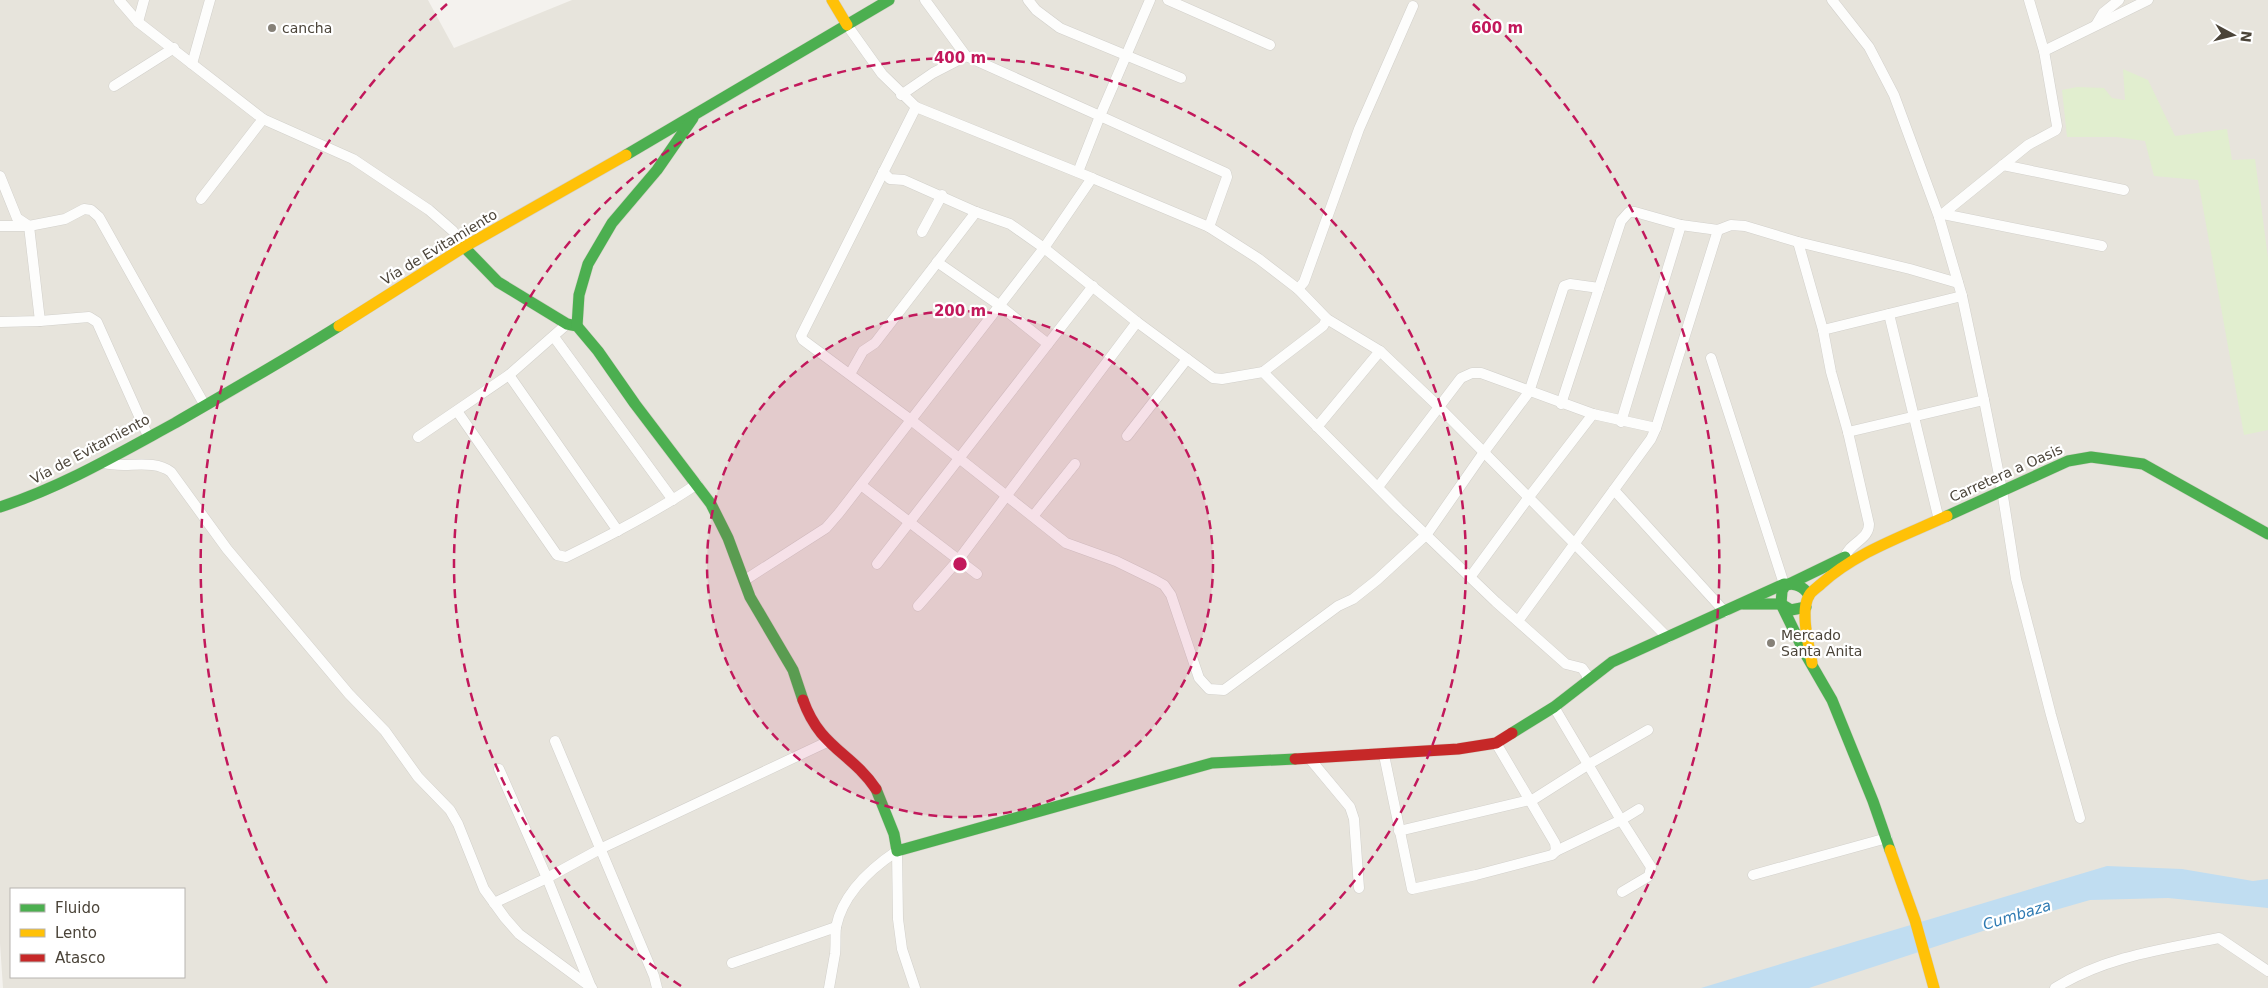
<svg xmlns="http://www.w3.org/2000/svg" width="2268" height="988" viewBox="0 0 2268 988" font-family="'DejaVu Sans',sans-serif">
<rect width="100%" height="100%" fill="#f4f2ee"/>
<!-- residential -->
<path fill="#e7e4dc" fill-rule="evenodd" d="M0,0H428L454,48L572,0H2268V988H3L0,943ZM11,889H184V977H11Z"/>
<!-- green -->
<path fill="#e1eecf" d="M2123,69L2148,80L2175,136L2227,129L2232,160L2255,159L2268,258V430L2244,435L2198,180L2154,176L2145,141L2116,137H2067L2062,90L2077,87L2104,88L2112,98L2125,100Z"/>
<!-- water -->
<path fill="#c0ddf1" d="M2107,866L2182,869L2253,881L2268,879V908L2168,898L2090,900L1989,929L1809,988H1701Z"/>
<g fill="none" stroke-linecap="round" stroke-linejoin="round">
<defs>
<g id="street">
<path d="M119,0L138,22L263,119L353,159L429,210L453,231L464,247"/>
<path d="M925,0L966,56L1100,116L1078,172"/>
<path d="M1028,0L1036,10L1060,28L1181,78"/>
<path d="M1150,0L1100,116L1226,173L1227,177L1209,227"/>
<path d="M1168,0L1270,45"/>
<path d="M1832,0L1869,47L1894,95L1939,217L1962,296L1984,400L2002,490L2016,579L2051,715L2080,818"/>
<path d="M138,22L144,0"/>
<path d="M847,25L882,74L916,107L1092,178L1044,248L1137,322L1213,378L1222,379L1263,372L1399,509L1496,602L1566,664L1582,668L1587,675V681"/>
<path d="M2096,25L2103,13L2119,0"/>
<path d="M2044,51L2148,0"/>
<path d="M192,64L210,0"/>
<path d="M114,86L174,48"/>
<path d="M901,95L933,73L966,56"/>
<path d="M916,107L801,336L803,340L911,420L1066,543L1116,561L1155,580L1164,585L1171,595L1199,678L1209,689L1224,690L1338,606L1353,599L1377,580L1427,534L1484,452L1529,392L1564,286L1570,284L1599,288"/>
<path d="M2003,165L2124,190"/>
<path d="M0,176L17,218L29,226L40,321"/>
<path d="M1092,178L1209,227L1259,259L1298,289L1327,319L1380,351L1439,407L1668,638"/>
<path d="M201,199L263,119"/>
<path d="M1943,214L2102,246"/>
<path d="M1939,217L2028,145L2056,130L2057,126L2044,51L2029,0"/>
<path d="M0,226H29L65,219L84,209L91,210L99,217L204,404"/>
<path d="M922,232L942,195"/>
<path d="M1798,242L1823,330L1831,372L1848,432L1869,524C1869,540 1850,542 1845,557"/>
<path d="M937,262L999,305L1048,344"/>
<path d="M1298,289L1304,282L1359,129L1413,6"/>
<path d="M1889,314L1939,520"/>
<path d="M0,322L40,321L89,317L97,322L148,436"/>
<path d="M1823,330L1962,296"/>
<path d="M554,337L673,500"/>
<path d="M1711,358L1784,584"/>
<path d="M1263,372L1323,326L1327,319"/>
<path d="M850,374L863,351L875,343L976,212"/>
<path d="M509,375L618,531"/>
<path d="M1561,404L1621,221L1629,212H1635L1681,225L1718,230L1731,225L1745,226L1798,242L1910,269L1958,283"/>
<path d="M457,411L557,555L566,557C611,535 656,512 697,484"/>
<path d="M1621,422L1681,225"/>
<path d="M1317,427L1380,351"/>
<path d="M1848,432L1984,400"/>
<path d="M1127,436L1187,359"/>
<path d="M418,437L509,375L567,324"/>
<path d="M104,463C126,469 152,458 171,472L227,549L349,694L385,731L418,777L450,810L458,824L484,889L505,918L519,934L592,988"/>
<path d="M861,485L977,574"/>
<path d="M1378,487L1461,378L1472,373H1481L1593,414L1656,428"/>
<path d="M1614,490L1725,612"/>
<path d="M1034,515L1075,464"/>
<path d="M877,564L1093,286"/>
<path d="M1471,576L1529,497L1593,414"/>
<path d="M745,580L826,528L839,513L1044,248L1010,224L976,212L904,180L890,179L883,172"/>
<path d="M918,606L959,559L1137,322"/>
<path d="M1518,621L1651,439L1656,428L1718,230"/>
<path d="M1554,707L1621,820L1651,867L1649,876L1622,892"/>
<path d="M555,741L654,976L657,988"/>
<path d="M1384,755L1412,889L1476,875L1552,855L1556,851L1555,843L1496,743"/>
<path d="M1310,759L1350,807L1354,819L1359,888"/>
<path d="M499,769L547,878L591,987"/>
<path d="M1399,831L1534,799L1589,764L1648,730"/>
<path d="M897,851L898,919L902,949L915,988"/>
<path d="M1556,851L1621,820L1639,809"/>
<path d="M1753,875L1887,838"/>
<path d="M494,903L547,878L602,848L827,742"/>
<path d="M732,963L836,927"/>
<path d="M829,988C831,977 833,965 835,954C836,945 835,936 836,927C843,893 870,869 897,851"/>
<path d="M2055,988C2104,957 2163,949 2219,938L2268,971"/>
</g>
<g id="fast">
<path d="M626,155L889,0"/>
<path d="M464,247L498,282L567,324L577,326L598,351L635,404L711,504L728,538L750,597L793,670L803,700"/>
<path d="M577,326L579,295L588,264L612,223L657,170L693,118"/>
<path d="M0,507C62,487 118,454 175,423C230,391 285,360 339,326"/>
<path d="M1947,516L2068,461L2091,457L2143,464L2268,534"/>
<path d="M1845,557L1785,586L1782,591L1781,604L1806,655L1832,700L1873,801L1890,850"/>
<path d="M1743,604H1781L1791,610L1806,607"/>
<path d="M1512,733L1554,707L1612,662L1784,584C1796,584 1802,585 1809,595"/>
<path d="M876,789L894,834L897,851L1212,763L1295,759"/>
</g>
<g id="slow">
<path d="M832,0L847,25"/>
<path d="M339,326L464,247L626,155"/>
<path d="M1812,663C1809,646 1799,609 1810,594C1812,591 1818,587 1821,584C1856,552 1904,536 1947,516"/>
<path d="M1890,850L1915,920L1934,988"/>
</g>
<g id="jam">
<path d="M803,700C820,748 851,752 876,789"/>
<path d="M1295,759L1458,749L1496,743L1512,733"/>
</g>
</defs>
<!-- street casing -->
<use href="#street" stroke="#d2d0cb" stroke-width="11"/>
<!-- fast casing -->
<use href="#fast" stroke="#d3cfc5" stroke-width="12"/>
<!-- slow casing -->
<use href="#slow" stroke="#d3cfc5" stroke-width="12"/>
<!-- jam casing -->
<use href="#jam" stroke="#d3cfc5" stroke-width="12"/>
<!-- street -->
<use href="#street" stroke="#fdfdfc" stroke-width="10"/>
<!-- fast -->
<use href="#fast" stroke="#4caf50" stroke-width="11"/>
<!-- slow -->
<use href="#slow" stroke="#ffc107" stroke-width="11"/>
<!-- jam -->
<use href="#jam" stroke="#c62828" stroke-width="11"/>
</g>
<!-- distance rings -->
<circle cx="960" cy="564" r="253" fill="#c2185b" fill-opacity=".12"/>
<g fill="none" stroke="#c2185b" stroke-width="2.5" stroke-dasharray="9 6">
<circle cx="960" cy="564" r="253"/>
<path d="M681 986A506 506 0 1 1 1239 986"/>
<path d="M327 983A759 759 0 0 1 447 4M1473 4A759 759 0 0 1 1593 983"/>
</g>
<!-- markers -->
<g fill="#868178" stroke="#fff" stroke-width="2">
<circle cx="272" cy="28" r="5"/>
<circle cx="1771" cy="643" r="5"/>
</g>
<g text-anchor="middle" stroke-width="4.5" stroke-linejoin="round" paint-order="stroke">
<!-- poi labels -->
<g font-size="14" fill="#4b4439" stroke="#fff" text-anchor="start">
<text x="282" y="33">cancha</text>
<text x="1781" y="640">Mercado<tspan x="1781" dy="16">Santa Anita</tspan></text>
</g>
<!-- street labels -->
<g font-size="14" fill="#4b4439" stroke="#fff">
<text transform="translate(439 247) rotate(-31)" y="5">Vía de Evitamiento</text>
<text transform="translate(90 449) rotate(-28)" y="5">Vía de Evitamiento</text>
<text transform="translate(2006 473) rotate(-24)" y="5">Carretera a Oasis</text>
</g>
<!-- water labels -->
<g font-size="15" font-style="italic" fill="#2e7ab2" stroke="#fff">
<text transform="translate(2017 915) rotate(-17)" y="5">Cumbaza</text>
</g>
</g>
<circle cx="960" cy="564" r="8" fill="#c2185b" stroke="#fff" stroke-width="2.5"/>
<g font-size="15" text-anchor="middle" font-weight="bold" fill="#c2185b" stroke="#fff" stroke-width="4.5" stroke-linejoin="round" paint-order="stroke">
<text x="1497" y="33">600 m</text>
<text x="960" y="63">400 m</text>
<text x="960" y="316">200 m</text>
</g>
<!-- legend -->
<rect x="10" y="888" width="175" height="90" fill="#ffffff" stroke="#b7b4b0"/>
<rect x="20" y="904" width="25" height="8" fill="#4caf50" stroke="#b7b4b0"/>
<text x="55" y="913" font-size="15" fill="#4b4439">Fluido</text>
<rect x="20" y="929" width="25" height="8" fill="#ffc107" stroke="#b7b4b0"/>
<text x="55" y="938" font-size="15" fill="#4b4439">Lento</text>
<rect x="20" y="954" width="25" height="8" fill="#c62828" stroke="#b7b4b0"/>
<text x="55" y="963" font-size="15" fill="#4b4439">Atasco</text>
<!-- north arrow -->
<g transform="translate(2233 35) rotate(97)" stroke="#ffffff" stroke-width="4" paint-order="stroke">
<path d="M0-4L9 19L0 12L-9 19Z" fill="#4b4439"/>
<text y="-8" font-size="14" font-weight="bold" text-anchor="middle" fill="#4b4439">N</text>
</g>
</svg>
